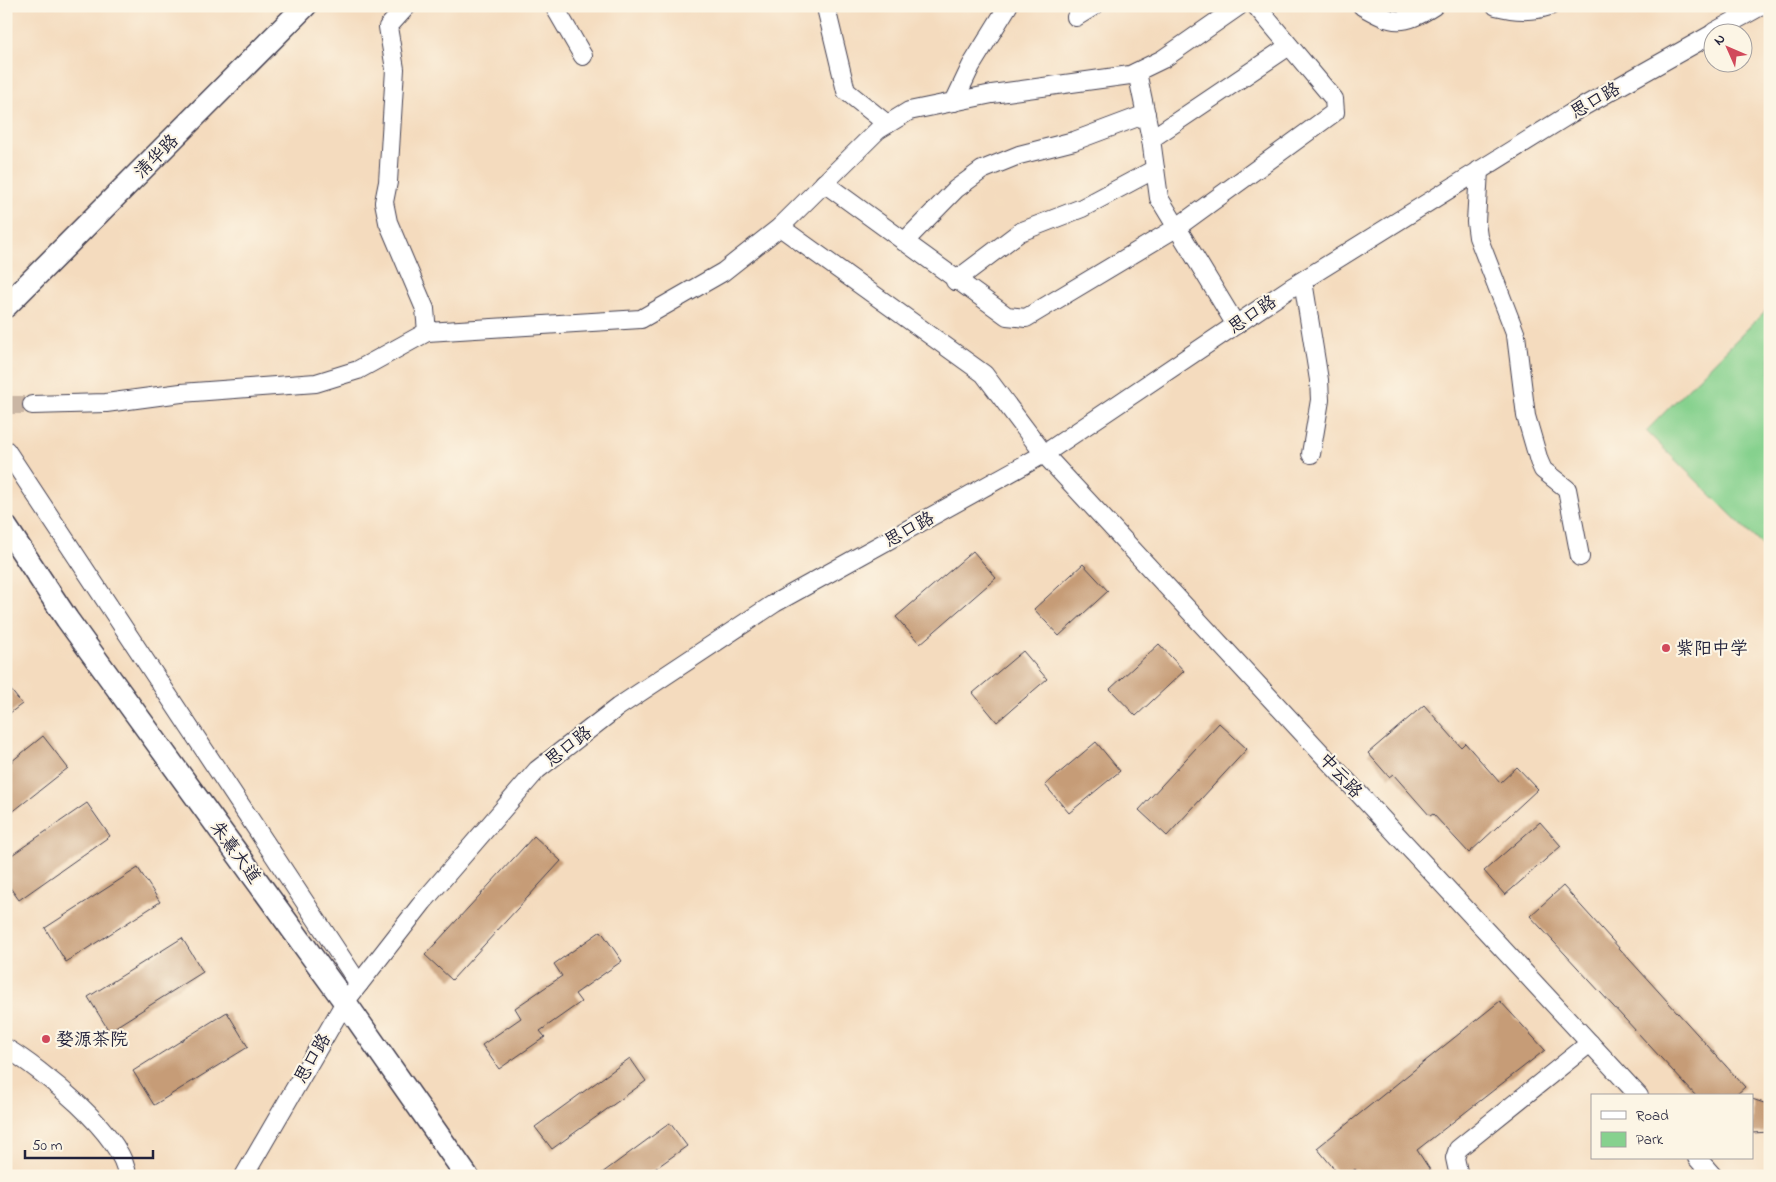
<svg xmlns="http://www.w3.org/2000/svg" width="1776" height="1182" viewBox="0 0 1776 1182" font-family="'Indie Flower','LXGW WenKai TC',sans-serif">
<rect width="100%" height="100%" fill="#fcf5e5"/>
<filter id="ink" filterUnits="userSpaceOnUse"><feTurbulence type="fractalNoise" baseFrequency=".02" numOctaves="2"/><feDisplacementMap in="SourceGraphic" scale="10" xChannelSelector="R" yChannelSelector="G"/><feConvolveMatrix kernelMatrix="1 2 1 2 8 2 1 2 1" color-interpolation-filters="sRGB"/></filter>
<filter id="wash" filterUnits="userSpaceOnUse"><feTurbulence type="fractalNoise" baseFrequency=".0096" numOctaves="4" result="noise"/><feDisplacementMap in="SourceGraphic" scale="20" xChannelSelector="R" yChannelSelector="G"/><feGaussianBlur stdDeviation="1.12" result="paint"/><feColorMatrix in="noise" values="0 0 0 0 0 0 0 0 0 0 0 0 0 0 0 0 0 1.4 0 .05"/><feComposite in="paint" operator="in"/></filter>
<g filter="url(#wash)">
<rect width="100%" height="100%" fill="#f4dbbe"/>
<!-- green -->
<path fill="#86d18e" stroke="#547a64" d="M1770,306V553L1646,431Z"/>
<g id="blocks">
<!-- building -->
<g fill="#c69c77">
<path d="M973,551L996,578L920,644L896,617Z"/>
<path d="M1083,564L1108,591L1059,636L1034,609Z"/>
<path d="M1159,644L1184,671L1136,716L1110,689Z"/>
<path d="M1023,651L1047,679L997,722L973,693Z"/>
<path d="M6,684L22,704L6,716Z"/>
<path d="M1424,705L1461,747L1465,743L1500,783L1517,767L1538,789L1469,853L1433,814L1430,816L1393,774L1389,777L1368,753Z"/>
<path d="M1219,723L1247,749L1167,836L1139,810Z"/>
<path d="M43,736L68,768L6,817V766Z"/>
<path d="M1096,742L1120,771L1069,813L1045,785Z"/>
<path d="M87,803L110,836L19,900L6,882V859Z"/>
<path d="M1540,822L1561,846L1505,895L1484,871Z"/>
<path d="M534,836L561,861L452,980L425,955Z"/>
<path d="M138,868L160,902L66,962L45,928Z"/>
<path d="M1563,886L1745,1087L1735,1096H1696L1530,916Z"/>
<path d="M601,931L622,961L575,994L581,1002L540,1031L545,1037L499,1069L482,1045L521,1018L515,1008L562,976L554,964Z"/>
<path d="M182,938L203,972L109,1031L88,997Z"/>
<path d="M1500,1001L1545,1050L1417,1150L1434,1176H1361L1355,1169L1347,1176H1340L1317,1148Z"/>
<path d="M227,1012L248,1047L154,1105L133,1071Z"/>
<path d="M630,1058L646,1081L552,1149L535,1127Z"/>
<path d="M1752,1099L1770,1105V1132L1752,1133Z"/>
<path d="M670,1123L687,1146L645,1176H598Z"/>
</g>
</g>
</g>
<g filter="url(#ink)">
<use href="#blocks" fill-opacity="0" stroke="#423e4f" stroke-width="1"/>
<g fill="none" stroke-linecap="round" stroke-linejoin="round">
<!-- minor-tunnel -->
<path stroke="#cab6a4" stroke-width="18" stroke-dasharray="18 9" stroke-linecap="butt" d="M6,405H32"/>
<defs>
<g id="minor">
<path d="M407,6L388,27L395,69L388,182L384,202L388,222L425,309L427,332"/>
<path d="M554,6L583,56"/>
<path d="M827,6V12L846,91L887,124"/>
<path d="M1362,6C1393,24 1403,26 1434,6"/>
<path d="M1496,6C1516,11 1531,12 1550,6"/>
<path d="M1076,17L1094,6"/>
<path d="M1714,32L1761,6"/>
<path d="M1137,72L1151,139L1159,198L1236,325"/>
<path d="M954,102L971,66L1008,6"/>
<path d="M1151,139L1289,46"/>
<path d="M1479,170L1476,222L1478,237L1516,335L1526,416L1539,461L1543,470L1567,489L1580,557"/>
<path d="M824,183L1007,316L1026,318L1176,228L1335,112L1334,99L1256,6"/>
<path d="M780,227L878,130L909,111L992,94L1130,75L1163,59L1239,6"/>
<path d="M904,242L956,189L982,170L1019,155L1074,141L1146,114"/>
<path d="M955,281L1020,232L1082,208L1155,169"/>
<path d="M1303,281L1319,380L1320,400L1311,454"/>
<path d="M32,405L106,403L181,393L316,383L358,370L427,332L641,319L723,272L780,227L984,374L1044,454L1639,1096"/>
<path d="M6,450L359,984"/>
<path d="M6,1048C40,1068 125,1136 127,1176"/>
<path d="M1697,1158L1713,1176"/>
<path d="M244,1176L345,1002L423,902L537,770L618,707L775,603L1044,454L1289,289L1570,114L1714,33"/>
<path d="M1459,1176L1455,1158L1458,1149L1590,1043"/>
</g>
<g id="major">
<path d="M6,306L305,6"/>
<path d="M6,527L67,619L345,1002L467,1176"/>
</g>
</defs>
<!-- minor casing -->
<use href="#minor" stroke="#423e4f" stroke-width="20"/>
<!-- major casing -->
<use href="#major" stroke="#423e4f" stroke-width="25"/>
<!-- minor -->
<use href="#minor" stroke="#fff" stroke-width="18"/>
<!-- major -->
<use href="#major" stroke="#fff" stroke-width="22"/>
</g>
</g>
<!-- markers -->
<g fill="#d1495b" stroke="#fcf5e5" stroke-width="2">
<circle cx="1666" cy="648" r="5"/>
<circle cx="46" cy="1039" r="5"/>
</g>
<g text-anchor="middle" stroke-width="4.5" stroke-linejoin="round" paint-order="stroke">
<!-- street labels -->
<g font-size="18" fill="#22223b" stroke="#fcf5e5">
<text transform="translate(1595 100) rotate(-30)" y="6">思口路</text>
<text transform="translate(156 156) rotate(-45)" y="6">清华路</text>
<text transform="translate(1252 314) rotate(-34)" y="6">思口路</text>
<text transform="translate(909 529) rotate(-29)" y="6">思口路</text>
<text transform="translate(568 746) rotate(-38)" y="6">思口路</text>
<text transform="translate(1341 775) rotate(47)" y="6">中云路</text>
<text transform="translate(236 852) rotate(54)" y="6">朱熹大道</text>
<text transform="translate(312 1058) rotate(-60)" y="6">思口路</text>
</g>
<!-- poi labels -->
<g font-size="18" fill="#22223b" stroke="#fcf5e5" text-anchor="start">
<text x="1676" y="654">紫阳中学</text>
<text x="56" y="1045">婺源茶院</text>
</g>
</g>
<!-- margin -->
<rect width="1776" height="1182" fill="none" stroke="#fcf5e5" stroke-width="25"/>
<!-- legend -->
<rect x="1591" y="1094" width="162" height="65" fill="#fcf5e5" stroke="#a5a1a1"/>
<rect x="1601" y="1111" width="25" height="8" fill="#ffffff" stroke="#a5a1a1"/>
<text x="1636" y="1120" font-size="15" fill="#22223b">Road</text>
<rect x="1601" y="1132" width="25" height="15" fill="#86d18e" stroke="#a5a1a1"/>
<text x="1636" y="1144" font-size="15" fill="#22223b">Park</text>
<!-- north arrow -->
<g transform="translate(1728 48) rotate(315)"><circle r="24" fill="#fcf5e5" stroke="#a5a1a1"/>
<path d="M0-4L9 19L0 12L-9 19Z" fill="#d1495b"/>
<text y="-8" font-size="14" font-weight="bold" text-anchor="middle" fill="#22223b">N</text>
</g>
<!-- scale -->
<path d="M25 1150v8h128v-8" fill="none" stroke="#22223b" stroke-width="2.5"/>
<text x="32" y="1150" font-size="15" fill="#22223b" stroke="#fcf5e5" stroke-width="4" paint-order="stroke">50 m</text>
</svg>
